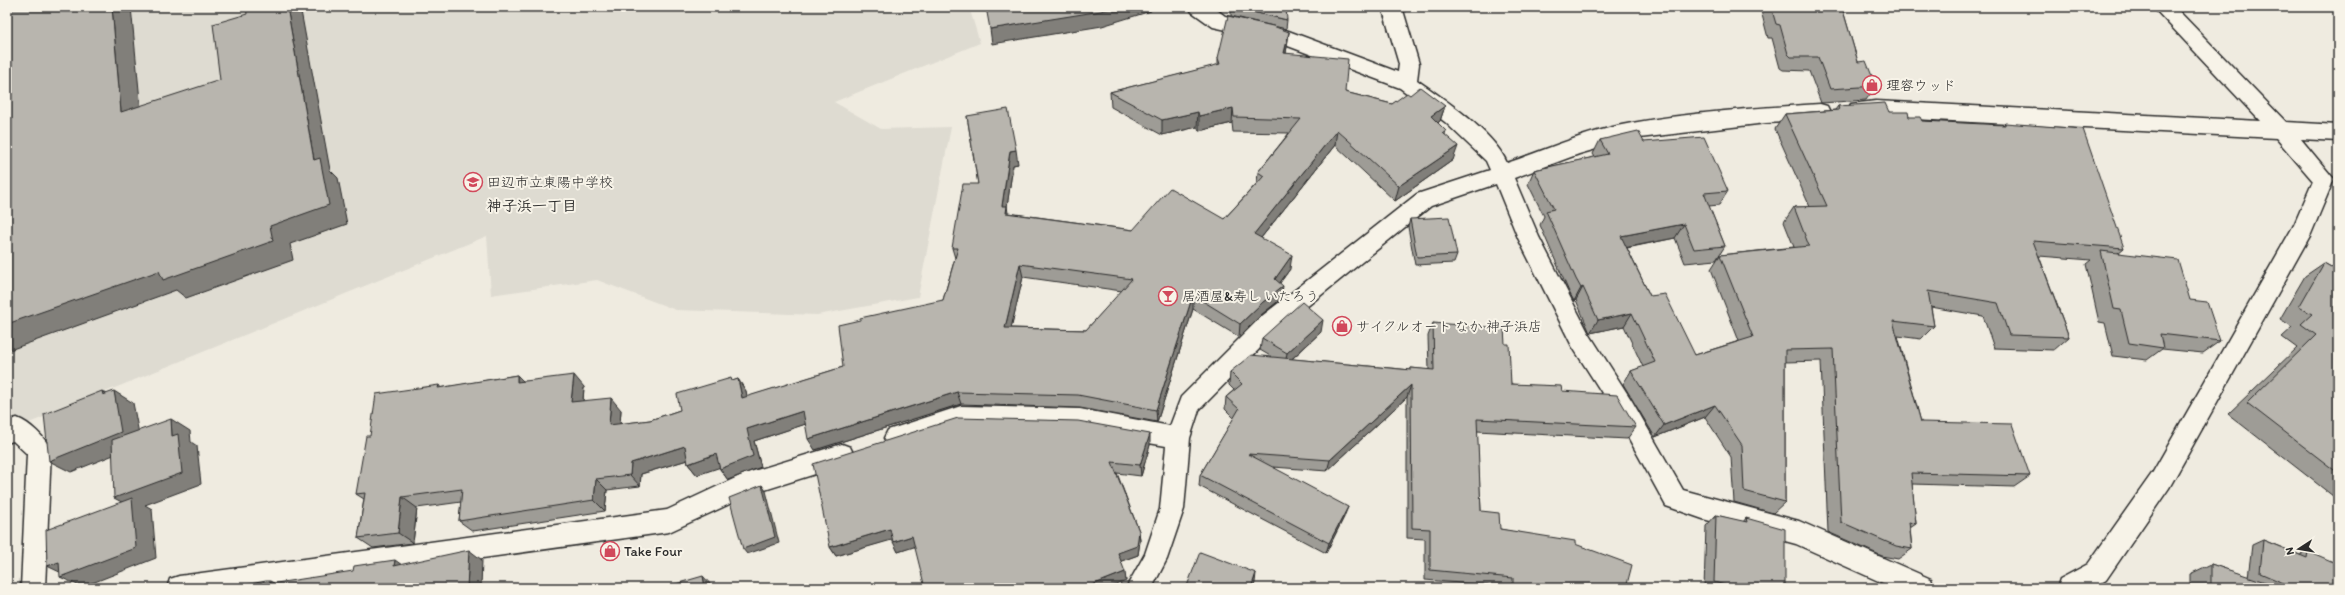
<svg xmlns="http://www.w3.org/2000/svg" width="2345" height="595" viewBox="0 0 2345 595" font-family="Itim,'Klee One',sans-serif">
<rect width="100%" height="100%" fill="#efebe0"/>
<filter id="ink" filterUnits="userSpaceOnUse"><feTurbulence type="fractalNoise" baseFrequency=".025" numOctaves="2"/><feDisplacementMap in="SourceGraphic" scale="8" xChannelSelector="R" yChannelSelector="G"/><feConvolveMatrix kernelMatrix="1 2 1 2 8 2 1 2 1" color-interpolation-filters="sRGB"/></filter>
<g filter="url(#ink)">
<!-- built -->
<path fill="#dedbd1" d="M127,7H969L980,43L834,102L881,129L951,127L918,297L817,315L676,310L597,280L491,295L487,236L7,432V44Z"/>
<g fill="none" stroke-linecap="round" stroke-linejoin="round">
<defs>
<g id="minor">
<path d="M1189,7H1213L1225,16L1275,26L1398,72L1399,64L1382,7H1402L1419,64L1417,80C1445,100 1494,132 1507,163C1548,149 1590,130 1632,123C1694,112 1758,108 1820,104L1827,106L1830,112L1827,118L1820,120L1766,123L1631,139L1579,154L1514,178L1539,237L1588,332L1632,401L1683,490L1799,521L1931,579L1934,588H1894L1796,544L1703,519L1666,506L1616,415L1572,346L1518,238L1496,184L1431,206L1278,330L1199,410L1190,438L1184,509L1167,559L1152,588H1126L1145,554L1160,509L1166,446L1080,431L961,428L896,449L888,446L884,438L888,430L961,406L1080,409L1170,426L1181,397L1262,316L1417,194L1490,170L1486,161L1445,122L1400,88L1272,40L1213,27L1192,12Z"/>
<path d="M2153,7H2175L2286,122L2338,125V141L2301,139L2334,179L2311,234L2169,488L2106,580L2093,588H2057L2060,579L2088,564L2153,472L2294,225L2313,181L2276,138L1876,117L1858,118L1851,116L1848,110L1851,104L1876,101L2260,121Z"/>
<path d="M17,418C30,423 45,437 51,450L45,588H21L27,454L13,441L7,443V421Z"/>
<path d="M842,444L850,447L854,455L850,463L749,495L669,532L267,588H167L170,579L179,576L667,510L744,474Z"/>
</g>
</defs>
<!-- minor casing -->
<use href="#minor" stroke="#2b2b2b" stroke-width="3"/>
<!-- minor -->
<use href="#minor" fill="#f7f3e8" fill-rule="evenodd"/>
</g>
<!-- wall -->
<g fill="#9e9c96" stroke="#2b2b2b" fill-rule="evenodd">
<path d="M1231,7L1287,20L1286,29L1231,16Z"/>
<path d="M1760,7H1842L1858,62L1876,86L1866,100L1821,103L1809,71L1783,70L1780,68L1772,38H1768Z"/>
<path d="M1289,32L1286,53L1345,92L1392,104L1410,95L1445,106L1440,121L1438,123L1446,131L1445,134L1453,160L1395,201L1335,145L1261,238L1290,269L1280,283L1281,299L1261,315L1239,337L1193,309L1157,422L1080,408L961,404L815,450L805,424L754,441L761,467L728,480L720,469L719,467L697,475L688,464L687,460L641,474L640,486L607,490L605,511L473,531L459,521L461,502L417,508L413,543L373,548L358,538L364,499L356,494L439,385L441,388L517,375L523,381L584,387L583,401L621,410L620,424L650,420L680,410L733,381L738,379L746,391L747,397L843,367L943,300L955,258L952,248L978,184L967,116L1018,164L1013,165L1007,206L1008,213L1133,230L1224,219L1257,183L1258,172L1289,133L1233,132L1232,123L1199,131L1197,127L1162,135L1111,107L1110,92L1218,65V58ZM1023,277L1122,291L1086,330L1011,328Z"/>
<path d="M1838,106L1889,112L1909,117L1922,121L2003,125L2005,123L2124,248L2118,253L2190,300L2220,341L2203,353L2162,349L2147,360L2113,356L2105,323L2099,322L2086,264L2091,260L2039,256L2069,337L2054,350L1994,348L1983,316L1931,307L1934,326L1921,339L1898,336L1921,422L2030,476L2014,487L1912,484L1916,524L1910,528L1912,549L1898,559L1882,556L1828,532L1821,361L1785,362V502L1773,513L1734,502L1731,457L1705,417L1655,437L1623,384L1631,371L1643,367L1624,326L1590,333L1576,300L1574,301L1569,292L1540,225L1544,216L1528,184L1534,170L1595,157L1593,154L1600,140L1644,142L1728,191L1719,205L1709,206L1725,246L1716,260L1685,263L1675,238L1627,248L1650,296L1695,355L1739,341L1711,269L1720,255L1794,247L1784,222L1794,207H1810L1775,129L1785,114L1835,110Z"/>
<path d="M1410,219L1457,255L1454,263L1415,265L1408,227Z"/>
<path d="M2324,263L2338,271V500L2228,414L2297,348L2282,337L2293,327L2280,319L2305,276Z"/>
<path d="M1433,323L1505,344L1511,384L1562,391L1636,427L1627,439L1477,431L1481,511L1500,529L1575,544L1626,588H1507V587L1425,580V539L1407,538V397L1327,471L1273,467L1344,517L1326,553L1199,486L1200,475L1234,418L1225,409L1226,397L1234,390L1229,385L1230,372L1272,357L1260,350L1262,338L1321,332L1292,359L1411,370V368L1429,370L1428,336Z"/>
<path d="M1150,445L1141,476L1117,473L1139,531L1140,541L1138,555L1121,561L1126,581L915,546L898,552L893,539L836,556L830,547Z"/>
<path d="M1716,515L1743,522L1746,518L1785,588H1704L1706,526Z"/>
<path d="M2263,540L2300,555L2308,551L2338,588H2190V574L2211,564L2248,577L2252,545Z"/>
</g>
<!-- shaded-wall -->
<g fill="#817f7a" stroke="#2b2b2b">
<path d="M112,7H131L143,132L121,112Z"/>
<path d="M287,7H315L301,11L330,170L338,178L347,224L290,244L293,260L186,298L176,290L7,351V324L314,160Z"/>
<path d="M1115,7H1151V11L1102,26L992,44L990,29Z"/>
<path d="M1289,32L1287,47L1283,69L1284,53Z"/>
<path d="M1445,106L1440,121L1427,131L1431,116Z"/>
<path d="M1233,108L1232,123L1199,131V116Z"/>
<path d="M1198,112L1197,127L1162,135V120Z"/>
<path d="M1337,130L1335,145L1253,248L1254,234Z"/>
<path d="M1458,146L1453,160L1395,201L1399,186Z"/>
<path d="M1016,150L1018,164L1013,165L1005,221L1002,206L1010,151Z"/>
<path d="M1684,224L1675,238L1614,250L1621,236Z"/>
<path d="M1292,255L1290,269L1273,292L1275,279Z"/>
<path d="M1020,264L1023,277L1008,341L1005,328Z"/>
<path d="M1283,286L1281,299L1261,315L1239,337L1240,324L1263,302Z"/>
<path d="M1583,287L1576,300L1574,301L1581,288Z"/>
<path d="M1193,295V309L1157,422L1156,410Z"/>
<path d="M1632,313L1624,326L1590,333L1598,320Z"/>
<path d="M1323,320L1321,332L1285,365L1287,353Z"/>
<path d="M517,375L529,387L517,382Z"/>
<path d="M574,375L584,387L582,414L571,402Z"/>
<path d="M738,379L746,391L750,410L742,398Z"/>
<path d="M1411,385L1407,397L1327,471L1330,460Z"/>
<path d="M102,391L115,399L114,391L133,403L141,444L71,472L49,461L103,395Z"/>
<path d="M957,392L961,404L815,450L808,439Z"/>
<path d="M611,398L621,410L619,437L609,425Z"/>
<path d="M1715,405L1705,417L1655,437L1664,425Z"/>
<path d="M803,411L809,423L754,441L761,467L728,480L720,469L747,429Z"/>
<path d="M171,419L190,431L191,442L197,446L201,484L145,505L152,509L156,558L82,587L60,577L66,575L47,566L59,562L133,508L114,498L172,436Z"/>
<path d="M1150,434V445L1141,476L1140,465Z"/>
<path d="M685,446L694,458L641,474L640,486L630,475L631,463Z"/>
<path d="M716,454L724,466L697,475L688,464Z"/>
<path d="M596,479L607,490L605,511L594,500Z"/>
<path d="M762,485L766,491L779,543L747,554L743,549Z"/>
<path d="M402,497L417,508L413,543L398,533Z"/>
<path d="M1348,507L1344,517L1326,553L1329,543Z"/>
<path d="M890,529L895,539L836,556L830,547Z"/>
<path d="M1139,531L1140,541L1138,555L1119,562L1118,553Z"/>
<path d="M912,536L917,546L898,552L893,542Z"/>
<path d="M469,550L482,560L481,588H467Z"/>
<path d="M395,560L409,570L394,566Z"/>
<path d="M1125,572L1126,581L1109,588H1087V587Z"/>
<path d="M1256,573L1255,583L1253,588H1251Z"/>
<path d="M703,576L712,586L713,588H705Z"/>
<path d="M270,581L283,588L270,584Z"/>
</g>
<!-- building -->
<g fill="#b8b5ae" stroke="#2b2b2b" fill-rule="evenodd">
<path d="M7,7H112L121,112L220,80L213,24L247,14L246,7H287L314,160L320,158L329,205L270,226L273,241L163,280L159,271L7,324Z"/>
<path d="M986,7H1115L1101,11L990,29Z"/>
<path d="M1232,7H1286L1287,20Z"/>
<path d="M1771,7H1842L1858,62L1866,61L1876,86L1830,89L1818,57H1791L1788,54L1780,25L1776,24Z"/>
<path d="M1228,16L1273,26L1289,32L1284,53L1348,59L1345,92L1392,104L1407,93L1410,95L1420,87L1445,106L1431,116L1446,131L1443,133L1458,146L1399,186L1337,130L1254,234L1292,255L1275,279L1283,286L1263,302L1240,324L1193,295L1156,410L1078,395L957,392L808,439L803,411L747,429L753,456L720,469L716,454L688,464L685,446L631,463L630,475L596,479L594,500L459,521L462,489L402,497L398,533L358,538L365,493L356,494L366,436H370L376,394L439,385L438,388L517,375V382L574,375L571,402L611,398L609,425L650,420L680,410L677,394L731,378L732,381L738,379L742,398L843,367L838,325L860,320V318L943,300L958,248H952L963,184H978L967,116L1008,109L1016,150L1010,151L1002,206H1007L1006,213L1133,230L1170,188L1224,219L1264,176L1258,172L1301,119L1234,117L1233,108L1199,116L1198,112L1162,120L1110,92L1220,64L1218,58ZM1020,264L1132,279L1086,330L1005,328Z"/>
<path d="M1885,103L1889,112H1908L1909,117H1920L1922,121L2005,125V123L2083,129L2124,248L2033,241L2069,337L2009,335L1998,303L1928,291L1934,326L1893,321L1921,422L2012,424L2030,476L1911,473L1916,524L1909,522L1912,549L1896,546L1841,522L1833,349L1785,350V502L1744,491L1742,445L1715,405L1664,425L1631,371L1655,362L1632,313L1598,320L1583,287L1581,288L1576,279L1546,211L1554,209L1534,170L1608,154L1600,140L1638,131L1644,142L1704,137L1728,191L1704,193L1725,246L1694,249L1684,224L1621,236L1650,296L1665,294L1695,355L1753,337L1720,255L1809,246L1794,207L1827,206L1785,114L1839,110L1838,106Z"/>
<path d="M1449,217L1457,255L1417,257L1410,219Z"/>
<path d="M2101,251L2178,260L2190,300L2207,302L2220,341L2160,334L2163,348L2129,343L2121,310L2114,309Z"/>
<path d="M2324,263L2338,271V473L2247,403L2316,335L2301,324L2312,314L2299,307Z"/>
<path d="M1302,302L1323,320L1287,353L1262,338Z"/>
<path d="M1433,323L1504,328L1505,344H1509L1511,384L1561,386L1562,391L1617,395L1636,427L1477,419L1481,511L1499,513L1500,529L1575,541V544L1632,565L1626,588H1529L1513,585V578L1430,570V529L1412,528L1411,385L1330,460L1248,454L1348,507L1329,543L1200,475L1239,409L1226,397L1242,384L1230,372L1251,355L1411,370V368L1434,370Z"/>
<path d="M102,391L103,395L114,391L121,432L49,461L44,414Z"/>
<path d="M958,418L1078,421L1150,434L1140,465L1112,462L1139,531L1137,546L1118,553L1125,572L1087,587V588H925L912,536L893,542L890,529L830,547L813,464Z"/>
<path d="M171,419L172,436L178,434L182,473L114,498L112,440Z"/>
<path d="M762,485L775,537L743,549L729,498Z"/>
<path d="M132,498L136,548L60,577L59,562L47,566L46,530Z"/>
<path d="M1716,515L1747,522L1746,518L1785,529V588H1725V585L1714,582Z"/>
<path d="M2263,540L2307,558L2308,551L2338,564V588H2295L2260,573Z"/>
<path d="M469,550L467,588H228L266,581H270V584L353,571L354,566L395,560L394,566Z"/>
<path d="M1200,552L1256,573L1251,588H1191L1187,586Z"/>
<path d="M2211,564L2271,584V588H2211Z"/>
<path d="M703,576L705,588H673L672,585Z"/>
</g>
</g>
<!-- icons -->
<defs>
<symbol id="shop-ring" viewBox="-11 -11 22 22"><circle r="9.5" fill="#f7f3e8" stroke="#d1495b" stroke-width="1.5"/><path d="M-5-2.5h2.3a2.7 3.5 0 0 1 5.4 0H5L5.5 6h-11ZM-1.5-2.5h3a1.5 2.3 0 0 0-3 0Z" fill="#d1495b"/></symbol>
<symbol id="school-ring" viewBox="-11 -11 22 22"><circle r="9.5" fill="#f7f3e8" stroke="#d1495b" stroke-width="1.5"/><path d="M0-5L7-2L0 1L-7-2ZM-4 1L0 2.5L4 1V4Q0 6-4 4Z" fill="#d1495b"/></symbol>
<symbol id="bar-ring" viewBox="-11 -11 22 22"><circle r="9.5" fill="#f7f3e8" stroke="#d1495b" stroke-width="1.5"/><path d="M-6-5H6L.8 .8V4.5H3.5V6h-7V4.5H-.8V.8Z" fill="#d1495b"/></symbol>
</defs>
<g fill-rule="evenodd">
<use href="#shop-ring" x="1861" y="74" width="22" height="22"/>
<use href="#school-ring" x="462" y="171" width="22" height="22"/>
<use href="#bar-ring" x="1157" y="285" width="22" height="22"/>
<use href="#shop-ring" x="1331" y="315" width="22" height="22"/>
<use href="#shop-ring" x="599" y="540" width="22" height="22"/>
</g>
<g text-anchor="middle" stroke-width="4" stroke-linejoin="round" paint-order="stroke">
<!-- poi labels -->
<g font-size="14" fill="#2b2b2b" stroke="#f7f3e8" text-anchor="start">
<text x="1886" y="90">理容ウッド</text>
<text x="487" y="187">田辺市立東陽中学校</text>
<text x="1182" y="301">居酒屋&amp;寿し いたろう</text>
<text x="1356" y="331">サイクルオート なか 神子浜店</text>
<text x="624" y="556">Take Four</text>
</g>
<!-- neighbourhood labels -->
<g font-size="15" font-weight="bold" fill="#2b2b2b" stroke="#f7f3e8">
<text x="532" y="211">神子浜一丁目</text>
</g>
</g>
<!-- margin -->
<rect width="2345" height="595" fill="none" stroke="#f7f3e8" stroke-width="24"/>
<rect x="12" y="12" width="2321" height="571" fill="none" stroke="#2b2b2b" stroke-width="1.5" filter="url(#ink)"/>
<!-- north arrow -->
<g transform="translate(2299 549) rotate(258)" stroke="#f7f3e8" stroke-width="3" paint-order="stroke">
<path d="M0-3L7 15L0 10L-7 15Z" fill="#2b2b2b"/>
<text y="-6" font-size="11" font-weight="bold" text-anchor="middle" fill="#2b2b2b">N</text>
</g>
</svg>
